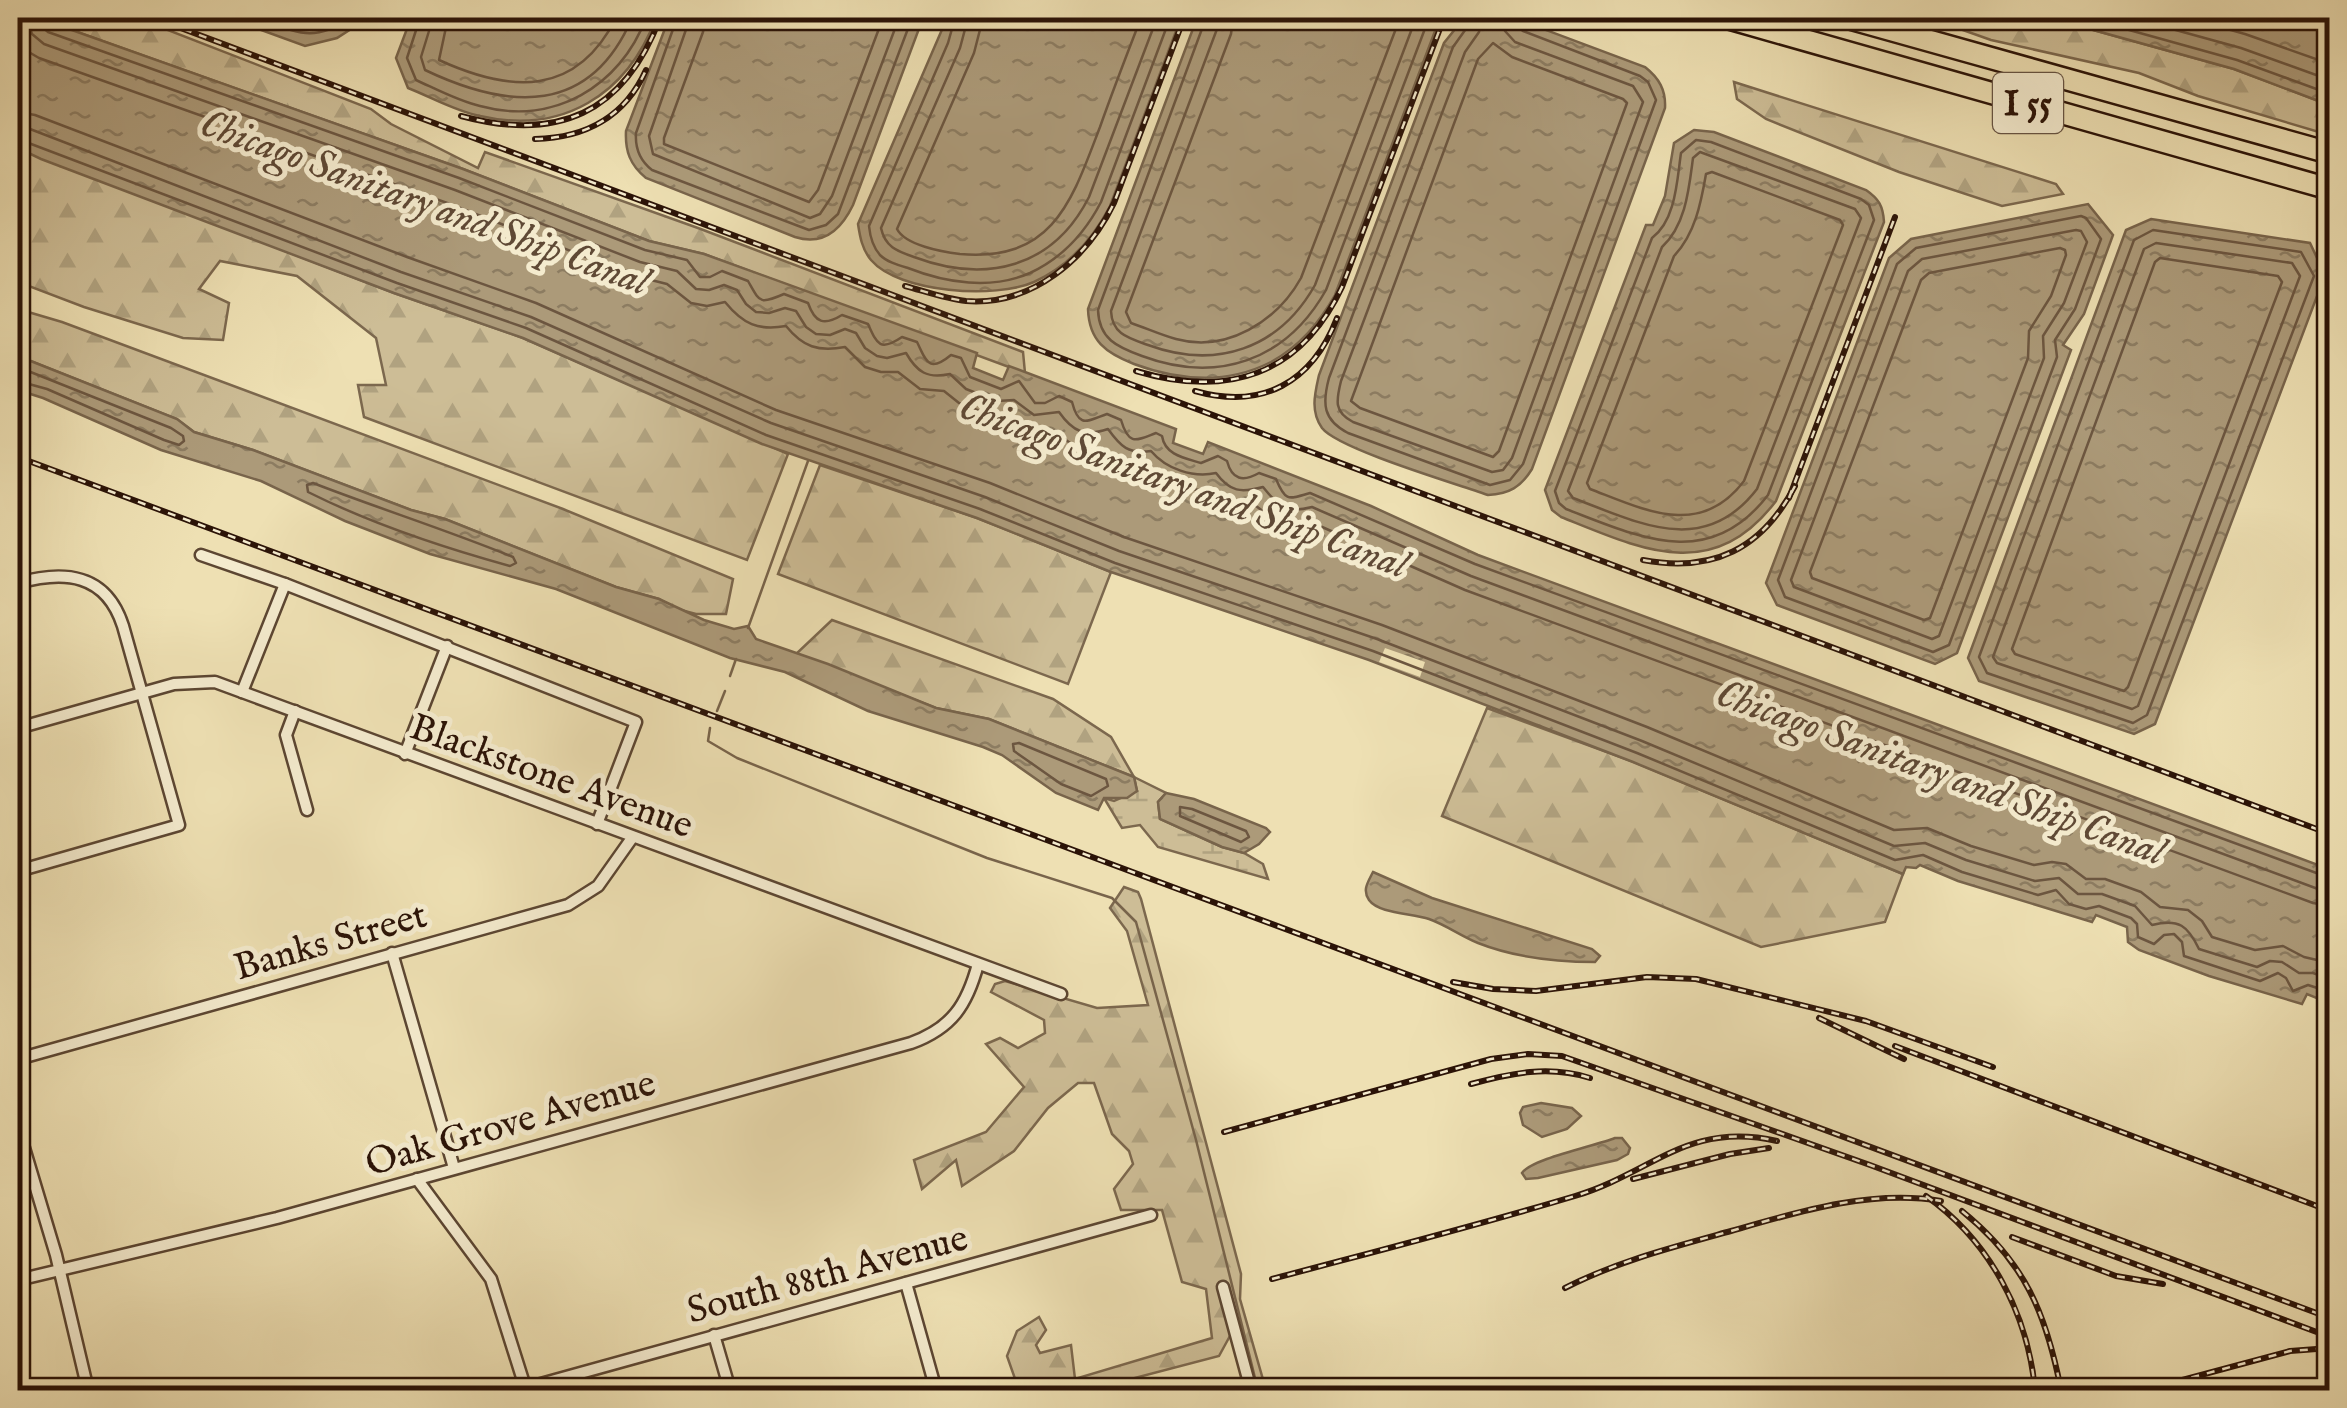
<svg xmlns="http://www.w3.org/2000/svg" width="2347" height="1408" viewBox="0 0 2347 1408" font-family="'IM FELL English',serif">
<defs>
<pattern id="forest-firs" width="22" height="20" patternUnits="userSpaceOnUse" patternTransform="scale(2.5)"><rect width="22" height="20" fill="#cdbd96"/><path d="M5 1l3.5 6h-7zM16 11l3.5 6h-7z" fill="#b0a280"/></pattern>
<pattern id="wetland-marsh" width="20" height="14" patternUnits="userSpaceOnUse" patternTransform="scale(2.5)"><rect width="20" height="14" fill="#cdbd96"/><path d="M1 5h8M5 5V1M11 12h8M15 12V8" fill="none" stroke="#b0a280"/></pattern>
<pattern id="water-ripples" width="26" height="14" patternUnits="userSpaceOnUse" patternTransform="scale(2.5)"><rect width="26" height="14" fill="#ac9a79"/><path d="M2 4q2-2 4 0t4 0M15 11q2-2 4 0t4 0" fill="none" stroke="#8c7c61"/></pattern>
</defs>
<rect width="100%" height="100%" fill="#eee0b3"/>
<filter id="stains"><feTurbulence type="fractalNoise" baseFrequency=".002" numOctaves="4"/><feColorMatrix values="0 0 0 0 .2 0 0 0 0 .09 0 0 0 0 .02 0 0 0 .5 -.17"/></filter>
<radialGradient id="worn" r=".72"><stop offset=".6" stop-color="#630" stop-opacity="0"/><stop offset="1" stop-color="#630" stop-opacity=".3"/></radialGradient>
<!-- forest -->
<g fill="url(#forest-firs)" stroke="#7c684e" stroke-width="2.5">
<path d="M38,18H137L371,109L391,124L478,168L485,152L698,228L1023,352L1025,373L704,254L649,241L463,169Z"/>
<path d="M1929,18H2050L2234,69L2329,105V135L2198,96L2139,73L1991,40Z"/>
<path d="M1734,82L2056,184L2063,194L2002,206L1899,172L1766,119L1737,99Z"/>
<path d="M18,148L394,293L523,338L788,454L747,560L364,417L358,385H386L376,338L297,276L220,261L199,289L229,303L223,340L183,338L84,307L18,282Z"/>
<path d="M18,309L62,322L563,509L733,579L726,614H696L677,609L659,599L616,587L445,519L411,510L253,450L194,432L177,419L18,356Z"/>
<path d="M820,465L977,518L1111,572L1068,684L778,574Z"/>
<path d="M832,620L1053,699L1111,737L1134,777L989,719L936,708L796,654Z"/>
<path d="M1487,708L1634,762L1903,874L1885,922L1761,947L1442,816Z"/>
<path d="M1124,887L1138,892L1141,899L1241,1274L1240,1299L1266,1390H1255L1231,1334L1219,1356L1089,1390H1019L1007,1356L1017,1331L1039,1317L1046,1330L1036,1345L1040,1353L1071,1345L1075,1379L1212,1338L1206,1289L1182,1282L1162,1210H1121L1114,1189L1133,1164L1129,1151L1112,1134L1094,1083H1078L1048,1108L1014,1151L962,1186L956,1160L922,1189L914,1160L986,1132L1024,1087L986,1044L1000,1038L1018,1048L1045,1033L1044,1020L991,992L995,984L1005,981L1097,1008L1148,1005L1127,931L1110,908Z"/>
</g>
<!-- wetland -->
<path fill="url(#wetland-marsh)" stroke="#7c684e" stroke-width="2.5" d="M1134,777L1166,793L1158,802L1160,819L1222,847L1244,853L1263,864L1268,879L1158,847L1140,825L1122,828L1104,798L1114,801L1137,791Z"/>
<!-- water -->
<g fill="url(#water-ripples)" stroke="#78644b" stroke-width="2.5">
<path d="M18,18H38L463,169L649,241L704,254L977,353L973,368L1003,380L1009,366L1176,429L1173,443L1203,454L1208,442L1371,506L1478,555L2329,869V1003L2307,994L2302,1004L2209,976L2139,950L2128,942L2127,927L2096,915L2092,922L1958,881L1920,865L1916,868L1906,867L1903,874L1633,762L1369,660L1111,572L977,518L762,444L523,338L394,293L41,159L18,148Z"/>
<path d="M228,18H368L337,38L305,46Z"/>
<path d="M411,18H656C627,95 562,135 480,116C455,111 431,97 408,88L396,58Z"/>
<path d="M669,18H923L853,205C841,230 823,246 795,237L646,178C630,165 625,151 626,131Z"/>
<path d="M947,18H1181L1110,206C1093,239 1069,266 1034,282C996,299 899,293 871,260C862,249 860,237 858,224Z"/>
<path d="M1197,18H1440L1335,295C1319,323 1300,346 1271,362C1226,385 1180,381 1134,364C1106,353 1089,341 1088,309Z"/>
<path d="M1464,18H1514L1645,67C1659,78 1666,90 1665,108L1532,469C1521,487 1509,494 1488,495C1457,484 1338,449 1322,428C1310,411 1315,393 1319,375L1444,43Z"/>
<path d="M2050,18H2329V105L2234,69Z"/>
<path d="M1694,130L1714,132L1866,190C1879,199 1883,206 1884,222L1776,501C1712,585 1641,549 1561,517L1552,510L1545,490L1646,225H1653L1665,196L1674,143Z"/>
<path d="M2088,204L2113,235L2084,314L2063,345L2071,350L1957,653L1935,664L1777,605L1766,583L1889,258L1911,239Z"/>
<path d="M2151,219L2310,243L2325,275L2155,724L2134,734L1979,681L1968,658L2126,230Z"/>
<path d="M18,356L177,419L194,432L253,450L411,510L445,519L616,587L659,599L704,620L734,629L748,626L756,639L828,664L936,708L989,719L1134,777L1137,791L1127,798H1104L1098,810L1056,793L1002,755L983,747L868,711L785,672L730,658L556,589L430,554L345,521L261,481L161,450L43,398L18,390Z"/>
<path d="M1166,793L1194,799L1266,828L1270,832L1259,844L1244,853L1222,847L1160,819L1158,802Z"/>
<path d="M1373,872L1432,898L1592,949L1600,956L1595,962C1555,962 1516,958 1478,943C1461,936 1446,925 1429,919C1413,913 1379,914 1369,900C1362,890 1368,882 1373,872Z"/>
<path d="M1541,1103L1572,1108L1581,1116L1567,1129L1542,1137L1523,1125L1520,1113L1523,1107Z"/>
<path d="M1615,1138H1622L1630,1148L1628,1154L1617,1160L1538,1178L1526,1179L1522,1173C1531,1159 1595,1146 1615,1138Z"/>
</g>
<!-- pier -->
<path fill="#eee0b3" d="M1385,648L1425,662L1420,677L1379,662Z"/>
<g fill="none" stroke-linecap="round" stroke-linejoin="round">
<!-- shore -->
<g stroke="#6c5640" stroke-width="2.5">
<path d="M27,18L32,34L44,44L455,190L640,262L677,271L696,289L709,290L724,285L737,290L746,304L756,312L769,313L785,308L796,311L806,327L816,334L830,335L845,329L856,333L865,348L877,356L887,358L906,353C917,372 927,379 950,374L966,389L997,401L1014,400L1034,415L1059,412C1073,432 1085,437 1108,429C1121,447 1128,454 1151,451C1166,469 1193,478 1216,473C1230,492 1241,493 1263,487C1279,507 1286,514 1312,507L1471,576L2318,889L2330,891"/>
<path d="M40,18L41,26L48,32L459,178L645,250L687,260L700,277H710L722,271L748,281C760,302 759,305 784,294L808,303C815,323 824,326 842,315L868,324C877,344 880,352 902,337L917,342C926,360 928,374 951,355L961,358L970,377L1001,389L1019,381L1035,403H1045L1059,396L1072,402C1079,429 1087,421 1107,414L1121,420C1129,447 1137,440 1156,433L1162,436C1165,455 1184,458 1201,463L1218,456L1227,461C1232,480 1243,482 1259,473L1276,479C1286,503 1289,499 1310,493L1475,564L2330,878"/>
<path d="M256,18C299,33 311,43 353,18"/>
<path d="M420,18L407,58L416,80C436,89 458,101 480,106C553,126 620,87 646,18"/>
<path d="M433,18L421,57L425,70C509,110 590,116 632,18"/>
<path d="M448,18L439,60C511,93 576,97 616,18"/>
<path d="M677,18L636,133C635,148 639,160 652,170L809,230L826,225L838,214L912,18"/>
<path d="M690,18L649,136L653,154L810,218L820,214L832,196L899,18"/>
<path d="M705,18L703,32L664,138V144L809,202L818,190L883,18"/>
<path d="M955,18L948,43L869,226C870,236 872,246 880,255C887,262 898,265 908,268C946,283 991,290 1030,273C1062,258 1085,233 1101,202L1170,18"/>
<path d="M968,18L960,48L881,228C885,247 897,251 914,257C986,284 1053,268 1089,197L1157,18"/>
<path d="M983,18L974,53L897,229C905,245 942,252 960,254C1054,262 1072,200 1100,127C1113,90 1127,54 1141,18"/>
<path d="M1206,18L1098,310C1099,339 1117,347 1142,356C1217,384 1286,361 1326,290L1429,18"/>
<path d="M1218,18L1217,29L1111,311C1112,334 1128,338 1148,345C1216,370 1279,349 1315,285L1416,18"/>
<path d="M1233,18L1231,34L1126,312L1131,323C1146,328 1161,335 1176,339C1227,353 1277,321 1301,278L1400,18"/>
<path d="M1469,18L1468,26L1453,47L1329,378C1322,404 1323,420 1348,433L1490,485L1510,480L1523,464L1656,100L1648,82L1640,76L1523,31L1516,26L1515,18"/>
<path d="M1482,18L1479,32L1465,52L1341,381C1336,401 1334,412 1353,422L1492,472L1503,470L1512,458L1643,102L1633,86L1515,42L1505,31L1503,18"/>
<path d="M2086,18L2237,60L2330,94"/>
<path d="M2132,18L2241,48L2330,80"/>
<path d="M2188,18L2245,34L2330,64"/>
<path d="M18,40L27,51L39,58L450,204L635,276L667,284L691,303L707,306L725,302C743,324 758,331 786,326C803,347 818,352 845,347L865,367L881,372H898L920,389L944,391L959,403L990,415L1008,417L1027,429L1053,431L1076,447L1102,448L1119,463L1145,468L1160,478L1190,489L1210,491L1229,504L1256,506L1279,523L1295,526L1313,523L1465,590L2313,903L2330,906"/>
<path d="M1493,43L1512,57L1623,99L1627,103L1499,451L1493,457L1360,408L1351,401L1478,59Z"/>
<path d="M18,112L35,115L407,257L536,303L776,410L990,483L1124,537L1382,625L1647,727L1894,830L1927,828L1971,846L2034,865L2052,862L2066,864L2086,879H2105L2141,892L2160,907L2188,910L2202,921L2212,937L2255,950L2283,946L2304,957L2330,963"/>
<path d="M18,127L30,129L401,272L531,317L771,423L985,497L1119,551L1377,639L1642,741L1894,846L1925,843L1966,860L2035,881L2059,878L2078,894H2102L2135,906L2152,925C2179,918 2188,926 2199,949L2257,967L2270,961L2282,962L2299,973H2313L2330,979"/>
<path d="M18,139L397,283L526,328L766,435L980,509L1115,563L1373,651L1637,753L1895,860L1923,855L1962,872L2038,895L2056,890L2069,904L2086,909L2099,906L2131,918L2137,924L2138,937L2154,944L2164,935L2174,934L2182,942L2184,956L2260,981L2278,973L2286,978L2293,991L2308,985L2330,992"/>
<path d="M1696,140L1711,142L1861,199L1869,205L1874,220L1768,495C1709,572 1639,537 1566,509L1559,503L1555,491L1652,238C1676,220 1677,180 1681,153Z"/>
<path d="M1700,152L1855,209L1861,218L1757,489C1704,558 1639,523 1573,498L1568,491L1662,247C1686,225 1689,188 1693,158Z"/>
<path d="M1712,172L1840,220L1843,225L1744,481C1700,539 1645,510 1590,489L1587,483L1674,256C1695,234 1701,203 1706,174Z"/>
<path d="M2081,216L2086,218L2101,239L2075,309L2055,340L2057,357L1949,645L1933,652L1785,597L1778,580L1897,264L1916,248Z"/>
<path d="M2076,230L2081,231L2087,242L2064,303L2043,336L2044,358L1939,636L1932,639L1794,587L1791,580L1908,271L1922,259Z"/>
<path d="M2153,230L2301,252L2314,276L2147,715L2133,723L1987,673L1979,657L2134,240Z"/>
<path d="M2156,243L2292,263L2300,276L2138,706L2132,709L1997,663L1993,657L2144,249Z"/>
<path d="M2060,248L2065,250L2066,255L2051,296L2029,331L2028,358L1930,618L1924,620L1812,578L1810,572L1921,280L1929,273Z"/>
<path d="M2160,258L2278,276L2282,282L2128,687L2124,691L2015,654L2012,649L2155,262Z"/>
<path d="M18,367L171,428L183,436L184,441L179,445L164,440L47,389L18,381"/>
<path d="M313,483C380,509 447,530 513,557L516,563L510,566C441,547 372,524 308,492L307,485Z"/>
<path d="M1019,743L1106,779L1108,786L1091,796L1061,784L1014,751L1013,744Z"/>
<path d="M1180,807L1192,809L1246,831L1249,837L1241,842L1180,816Z"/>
</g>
<!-- stream -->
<g stroke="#78644b" stroke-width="2.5">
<path d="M748,628L808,461"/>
<path d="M730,676L736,659"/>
<path d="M717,711L725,691"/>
<path d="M710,728L708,741L737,758L987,858L1112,898L1136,922L1196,1140L1258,1390"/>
</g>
<defs>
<g id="minor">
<path d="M201,555L285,584"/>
<path d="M18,583C64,570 106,573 123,626L179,825L18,871"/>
<path d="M242,692L285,584L636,722L597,824"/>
<path d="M295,711L286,735L307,810"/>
<path d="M18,728L174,684L215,682L1061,994"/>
<path d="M405,754L447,646"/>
<path d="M392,953L454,1168"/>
<path d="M18,1059L568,905L598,886L632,838"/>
<path d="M18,1128L56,1255L88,1390"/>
<path d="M417,1179L491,1279L526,1390"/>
<path d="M18,1280L277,1218L911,1043C952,1028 967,1005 978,964"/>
<path d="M906,1283L936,1390"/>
<path d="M1223,1287L1251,1390"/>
<path d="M714,1335L730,1390"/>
<path d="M519,1390L1151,1215"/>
</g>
<g id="motorway">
<path d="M1727,18L2330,189"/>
<path d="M1848,18L2330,153"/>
</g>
</defs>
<!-- minor casing -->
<use href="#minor" stroke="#5c4632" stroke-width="15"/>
<!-- motorway casing -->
<use href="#motorway" stroke="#2b1307" stroke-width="25"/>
<!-- minor -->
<use href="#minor" stroke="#f4ebce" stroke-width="10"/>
<!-- motorway -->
<use href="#motorway" stroke="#eee0b3" stroke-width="20"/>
<defs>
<g id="rail">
<path d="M154,18L2330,834"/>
<path d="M461,116C557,142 624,114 660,18"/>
<path d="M535,139C585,138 625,117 646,70"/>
<path d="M905,286C924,291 946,299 966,301C1032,306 1087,259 1114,203L1184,18"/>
<path d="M1136,371C1227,398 1300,376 1342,287L1444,18"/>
<path d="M1195,391C1262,410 1312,383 1337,318"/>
<path d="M18,457L2330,1318"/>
<path d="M1789,498L1895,217"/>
<path d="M1643,560C1713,573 1762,549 1795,486"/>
<path d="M1453,982L1493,989L1536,991L1647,977L1696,979L1866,1021L1993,1067"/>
<path d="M1819,1018L1904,1059"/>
<path d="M1895,1046L2330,1211"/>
<path d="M1471,1084C1511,1073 1549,1065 1590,1078"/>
<path d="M1224,1132L1491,1059L1528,1054L1562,1056L1870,1165L2330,1337"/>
<path d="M1633,1179L1730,1154L1769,1148"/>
<path d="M1926,1196C1990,1241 2028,1314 2035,1390"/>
<path d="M1962,1211C2025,1262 2046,1313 2061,1390"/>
<path d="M2012,1237L2116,1276L2163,1284"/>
<path d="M1272,1279C1373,1252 1475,1226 1575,1196C1652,1173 1687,1121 1777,1141"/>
<path d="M1565,1288C1618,1261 1673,1247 1731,1231C1797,1212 1871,1189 1941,1201"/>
<path d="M2145,1390L2290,1351L2330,1348"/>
</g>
</defs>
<!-- rail casing -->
<use href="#rail" stroke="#2b1307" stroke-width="6"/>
<!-- rail -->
<use href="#rail" stroke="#f4ebce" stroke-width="2.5" stroke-dasharray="8" stroke-linecap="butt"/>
</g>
<g text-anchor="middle" stroke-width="10" stroke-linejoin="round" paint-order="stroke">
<!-- shield labels -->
<rect fill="#f4ebce" stroke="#675443" stroke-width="2.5" x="1993" y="73" width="70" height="60" rx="8"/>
<g font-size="35" font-weight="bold" fill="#2b1307">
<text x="2028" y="115">I 55</text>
</g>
<!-- street labels -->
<g font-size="38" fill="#2b1307" stroke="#f4ebce">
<text transform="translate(552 775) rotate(20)" y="13">Blackstone Avenue</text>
<text transform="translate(330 940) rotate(-16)" y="13">Banks Street</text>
<text transform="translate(510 1122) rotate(-16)" y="13">Oak Grove Avenue</text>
<text transform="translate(827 1273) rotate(-15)" y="13">South 88th Avenue</text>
</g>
<!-- water labels -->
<g font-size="40" font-style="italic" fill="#5f4935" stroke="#f4ebce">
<text transform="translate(425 201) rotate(20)" y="14">Chicago Sanitary and Ship Canal</text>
<text transform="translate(1184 484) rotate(20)" y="14">Chicago Sanitary and Ship Canal</text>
<text transform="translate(1941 771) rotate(20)" y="14">Chicago Sanitary and Ship Canal</text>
</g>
</g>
<!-- margin -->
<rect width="2347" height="1408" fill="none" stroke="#eee0b3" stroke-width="60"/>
<rect x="20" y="20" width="2307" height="1368" fill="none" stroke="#2b1307" stroke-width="5"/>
<rect x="30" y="30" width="2287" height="1348" fill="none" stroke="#2b1307" stroke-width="2.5"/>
<rect width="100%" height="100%" filter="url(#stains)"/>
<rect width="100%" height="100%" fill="url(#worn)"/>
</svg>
